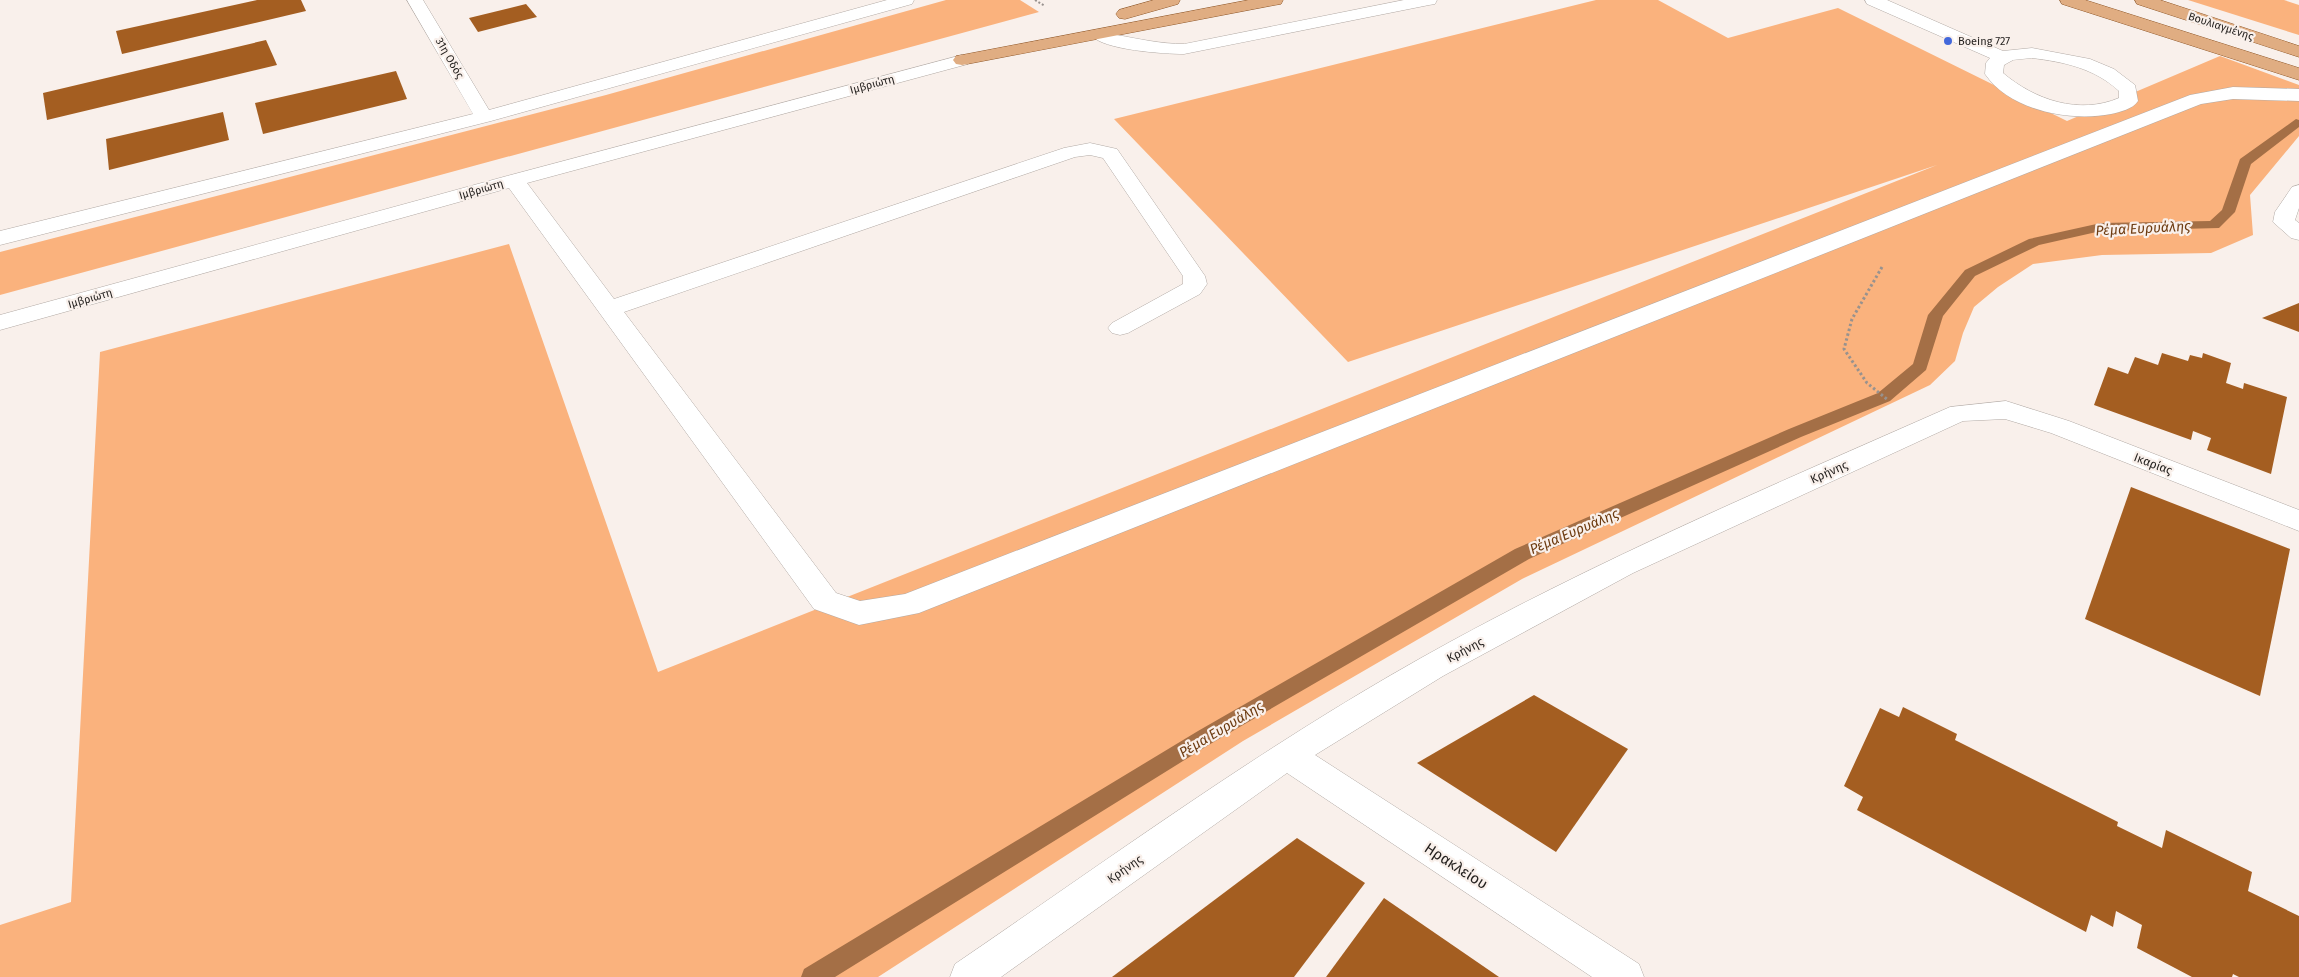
<svg xmlns="http://www.w3.org/2000/svg" width="2299" height="977" viewBox="0 0 2299 977" font-family="'Fira Sans',sans-serif">
<rect width="100%" height="100%" fill="#f9f0eb"/>
<!-- green -->
<g fill="#fab27d">
<path d="M946,0H1020L1039,12L0,295V252L606,95Z"/>
<path d="M1596,0H1658L1728,38L1838,8L2067,121L2220,56L2299,85V136L2250,195L2253,235L2211,253L2102,255L2033,264L1998,287L1974,307L1963,333L1955,361L1930,385L1522,579L1243,741L878,977H0V925L71,902L100,352L509,244L658,672L1937,165L1348,362L1114,119Z"/>
<path d="M2188,0H2284L2299,5V35Z"/>
</g>
<g fill="none" stroke-linecap="round" stroke-linejoin="round">
<!-- stream -->
<path fill="#a46f46" fill-rule="evenodd" d="M2296,119L2299,120V127L2251,164L2235,212L2219,228L2101,231L2039,245L1975,276L1943,316L1926,370L1890,401L1801,437L1529,559L1212,743L835,977H801L804,969L1198,731L1515,549L1789,429L1878,393L1913,364L1928,315L1965,270L2029,239L2101,223L2210,221L2222,210L2240,159Z"/>
</g>
<!-- building -->
<g fill="#a45e21">
<path d="M257,0H301L306,11L122,54L116,31Z"/>
<path d="M526,4L537,17L478,32L469,18Z"/>
<path d="M266,40L277,65L47,120L43,93Z"/>
<path d="M396,71L407,99L263,134L255,103Z"/>
<path d="M223,112L229,140L109,170L106,139Z"/>
<path d="M2299,303V332L2262,318Z"/>
<path d="M2162,353L2188,361L2190,355L2202,358L2203,353L2231,363L2226,383L2243,389L2244,383L2287,397L2271,474L2207,450L2211,438L2193,431L2191,440L2094,405L2108,367L2128,374L2135,357L2158,365Z"/>
<path d="M2131,487L2290,549L2260,696L2085,619Z"/>
<path d="M1534,695L1628,749L1556,852L1417,763Z"/>
<path d="M1903,707L1957,734L1955,740L2118,822L2117,826L2162,848L2166,830L2252,872L2248,891L2299,916V977H2239L2233,974L2232,977H2192L2137,948L2142,925L2116,911L2113,927L2091,915L2086,932L1857,810L1863,797L1844,786L1880,708L1899,717Z"/>
<path d="M1297,838L1365,883L1294,977H1112Z"/>
<path d="M1384,898L1499,977H1326Z"/>
</g>
<g fill="none" stroke-linecap="round" stroke-linejoin="round">
<defs>
<g id="minor">
<path d="M407,0H423L489,110L887,0H914L912,4L491,121L0,245V231L473,114Z"/>
<path d="M1404,0H1437L1435,4L1429,5L1184,54C1165,54 1102,50 1091,35L1094,31C1103,29 1108,34 1117,35C1139,39 1161,44 1184,44Z"/>
<path d="M1865,0H1887L2003,51L2032,48L2090,59L2114,69L2135,85L2138,101C2133,109 2120,112 2111,114C2071,122 2010,111 1985,74L1986,63L1990,58L1867,4ZM2032,58C2064,62 2094,68 2119,91V98C2079,115 2035,100 2003,73L2004,65L2013,60Z"/>
<path d="M962,55L968,56L971,60L968,64L527,183L614,299L1064,148L1090,143L1117,149L1205,276L1207,284L1200,294L1128,333L1120,335L1112,333L1108,328L1112,323L1183,284V276L1103,158L1090,155L1075,157L624,312L836,593L860,601L905,594L2190,95L2233,87L2299,89V101L2233,99L2201,104L919,613L859,625L814,609L509,188L0,330V315L507,176Z"/>
<path d="M2299,185V208L2295,220L2299,223V240L2291,238L2273,222L2275,212L2292,187Z"/>
<path d="M2006,401L2069,421L2299,510V531L2051,433L2005,419L1963,421L1633,573L1443,676L1315,755L1639,964L1644,977H1592L1287,773L1001,977H950L955,964C1109,859 1259,749 1421,658C1592,562 1771,486 1950,407Z"/>
</g>
<g id="major">
<path d="M1154,0H1180L1178,4L1125,19L1119,18L1116,14L1119,10Z"/>
<path d="M1249,0H1283L1281,4L1275,5L962,65L956,64L953,60L956,56L962,55Z"/>
<path d="M2060,0H2085L2299,68V80L2062,4Z"/>
<path d="M2135,0H2160L2299,46V57L2137,4Z"/>
</g>
</defs>
<!-- minor casing -->
<use href="#minor" stroke="#b2aaa5" stroke-width="1"/>
<!-- major casing -->
<use href="#major" stroke="#905829" stroke-width="1"/>
<!-- path-far1 -->
<path stroke="#98928e" stroke-width="2" stroke-dasharray="2 2" stroke-linecap="butt" d="M1035,0L1045,6"/>
<!-- path -->
<path stroke="#98928e" stroke-width="3" stroke-dasharray="2.5 2.5" stroke-linecap="butt" d="M1882,267L1852,319L1844,349L1867,383L1888,400"/>
<!-- minor -->
<use href="#minor" fill="#fff" fill-rule="evenodd"/>
<!-- major -->
<use href="#major" fill="#e0ad82" fill-rule="evenodd"/>
</g>
<!-- markers -->
<circle fill="#4368da" stroke="#f9f0eb" stroke-width="2" cx="1948" cy="41" r="5"/>
<g text-anchor="middle" stroke-width="4.5" stroke-linejoin="round" paint-order="stroke">
<!-- far-street labels -->
<g font-size="11" fill="#221f1d" stroke="#f9f0eb">
<text transform="translate(2221 26) rotate(18)" y="4">Βουλιαγμένης</text>
<text transform="translate(450 58) rotate(60)" y="4">31η Οδός</text>
<text transform="translate(872 84) rotate(-15)" y="4">Ιμβριώτη</text>
<text transform="translate(481 189) rotate(-16)" y="4">Ιμβριώτη</text>
<text transform="translate(90 298) rotate(-16)" y="4">Ιμβριώτη</text>
</g>
<!-- far-poi labels -->
<g font-size="11" fill="#221f1d" stroke="#f9f0eb" text-anchor="start">
<text x="1958" y="45">Boeing 727</text>
</g>
<!-- street labels -->
<g font-size="12" fill="#221f1d" stroke="#f9f0eb">
<text transform="translate(2153 464) rotate(21)" y="4">Ικαρίας</text>
<text transform="translate(1829 472) rotate(-24)" y="4">Κρήνης</text>
<text transform="translate(1465 650) rotate(-28)" y="4">Κρήνης</text>
<text transform="translate(1125 869) rotate(-35)" y="4">Κρήνης</text>
</g>
<!-- water labels -->
<g font-size="14" font-style="italic" fill="#6d3b10" stroke="#f9f0eb">
<text transform="translate(2143 228) rotate(-3)" y="5">Ρέμα Ευρυάλης</text>
<text transform="translate(1574 531) rotate(-23)" y="5">Ρέμα Ευρυάλης</text>
<text transform="translate(1221 729) rotate(-31)" y="5">Ρέμα Ευρυάλης</text>
</g>
<!-- near-street labels -->
<g font-size="15" fill="#221f1d" stroke="#f9f0eb">
<text transform="translate(1456 866) rotate(33)" y="5">Ηρακλείου</text>
</g>
</g>
</svg>
